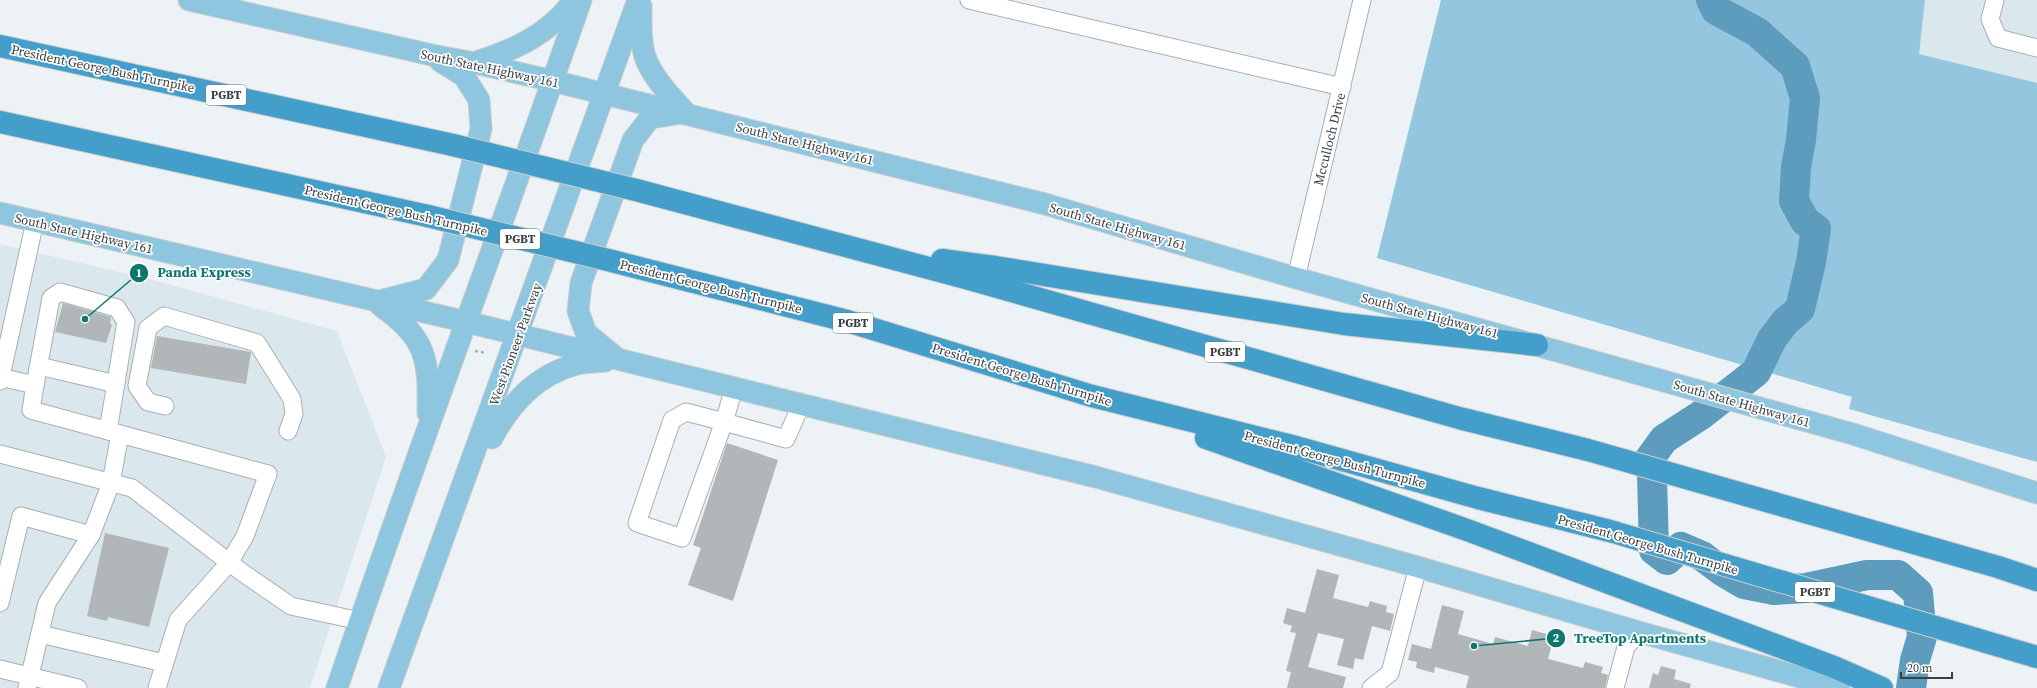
<svg xmlns="http://www.w3.org/2000/svg" width="2037" height="688" viewBox="0 0 2037 688" font-family="'Source Serif 4',serif">
<rect width="100%" height="100%" fill="#ecf2f5"/>
<!-- built -->
<g fill="#dae8ee">
<path d="M1925,0H2037V83L1918,54Z"/>
<path d="M0,244L157,281L337,331L386,457L310,688H0Z"/>
</g>
<!-- green -->
<path fill="#95c6df" d="M1441,0H1925L1919,54L2037,83V462L1849,409L1852,397L1377,258Z"/>
<g fill="none" stroke-linecap="round" stroke-linejoin="round">
<!-- river -->
<path stroke="#5d9cbc" stroke-width="30" d="M1711,0L1716,10L1757,32L1795,66L1805,98L1801,140L1796,167L1794,201L1805,221L1816,229L1811,262L1800,309L1785,322L1772,339L1756,372L1701,415L1664,439L1648,461L1652,476L1654,550L1667,560L1681,547L1702,556L1722,571L1744,584L1774,590L1806,588L1867,575H1898L1918,593L1922,637L1915,660L1911,688"/>
</g>
<!-- building -->
<g fill="#b1b6b9">
<path d="M63,303L111,317L110,323L112,325L106,343L55,332Z"/>
<path d="M157,336L251,352L246,384L151,368Z"/>
<path d="M727,443L778,460L733,601L688,585L701,548L693,545Z"/>
<path d="M105,533L169,548L149,627L108,617L107,621L87,616Z"/>
<path d="M1317,569L1339,575L1333,598L1368,607L1370,601L1387,606L1386,612L1394,614L1390,631L1372,626L1363,660L1355,658L1353,669L1337,665L1344,639L1318,633L1308,667L1346,677L1343,688H1287L1291,672L1286,671L1296,633L1290,632L1292,626L1283,623L1287,608L1305,613Z"/>
<path d="M1442,605L1464,611L1458,634L1493,644L1495,637L1528,646L1532,630L1554,636L1548,659L1583,668L1585,662L1603,667L1601,673L1608,675L1605,688H1466L1469,676L1435,667L1434,673L1416,668L1417,662L1408,660L1412,644L1431,649Z"/>
<path d="M1661,666L1676,670L1674,679L1691,684L1690,688H1649L1653,673L1658,675Z"/>
</g>
<g fill="none" stroke-linecap="round" stroke-linejoin="round">
<defs>
<g id="minor">
<path d="M969,0L1342,87"/>
<path d="M1995,0L1990,19L1998,38L2037,48"/>
<path d="M1296,278L1362,0"/>
<path d="M39,366L116,384"/>
<path d="M0,377L35,385L31,410L120,434L111,483L91,535L21,516L0,603"/>
<path d="M0,381L35,221"/>
<path d="M35,385L51,298L60,292L117,308L126,322L108,431"/>
<path d="M734,388L724,422L786,439L801,405"/>
<path d="M165,406L148,402L137,386L148,328L164,316L257,343L292,399L294,414L288,431"/>
<path d="M686,412L724,422L682,538L637,523L672,420Z"/>
<path d="M120,434L268,474L245,536L229,563L178,620L157,688"/>
<path d="M0,454L132,488L243,573L291,606L360,621"/>
<path d="M40,634L164,663"/>
<path d="M0,669L78,688"/>
<path d="M27,688L47,603L91,535"/>
<path d="M1371,688L1390,673L1418,567"/>
<path d="M1615,688L1626,647L1639,632"/>
</g>
<g id="major">
<path d="M189,0L432,55L475,63L553,81L1045,204L1296,278L1853,434L2037,493"/>
<path d="M641,6C641,24 640,45 647,62C656,81 671,97 685,112"/>
<path d="M476,62C514,50 550,34 574,0"/>
<path d="M0,213L467,322L1096,477L1418,567L1639,632L1839,688"/>
<path d="M380,301L426,289L448,260L481,129L479,100L464,76L440,61"/>
<path d="M381,306C427,339 429,359 428,413"/>
<path d="M614,356L586,333L578,311L581,283L633,140L650,118L676,114"/>
<path d="M492,438C511,403 536,375 577,364C586,362 596,362 605,361"/>
<path d="M337,688C415,457 501,230 581,0"/>
<path d="M389,688L638,0"/>
</g>
<g id="highway">
<path d="M0,46L453,145"/>
<path d="M0,122L428,216"/>
<path d="M636,190L966,278L1459,418L1588,450L1998,567L2037,580"/>
<path d="M942,260L995,267L1344,324L1537,345"/>
<path d="M612,261L847,321L1092,396L1296,447L1478,498L1610,531L2037,657"/>
<path d="M1206,438L1467,530L1834,667L1882,688"/>
</g>
</defs>
<!-- minor casing -->
<use href="#minor" stroke="#a9aeb1" stroke-width="19"/>
<!-- major casing -->
<use href="#major" stroke="#cccdcd" stroke-width="23"/>
<!-- highway casing -->
<use href="#highway" stroke="#cccdcd" stroke-width="24"/>
<!-- path -->
<path stroke="#aaafb1" stroke-width="2.5" stroke-dasharray="3 3" stroke-linecap="butt" d="M475,351L486,353"/>
<!-- minor -->
<use href="#minor" stroke="#fff" stroke-width="17"/>
<!-- major -->
<use href="#major" stroke="#8ec5df" stroke-width="21"/>
<!-- highway -->
<use href="#highway" stroke="#439fca" stroke-width="22"/>
<defs>
<g id="highway-bridge">
<path d="M453,145L636,190"/>
<path d="M428,216L612,261"/>
</g>
</defs>
<!-- highway-bridge casing -->
<use href="#highway-bridge" stroke="#cccdcd" stroke-width="24" stroke-linecap="butt"/>
<!-- highway-bridge -->
<use href="#highway-bridge" stroke="#439fca" stroke-width="22"/>
</g>
<g text-anchor="middle" stroke-width="3.5" stroke-linejoin="round" paint-order="stroke">
<!-- shield labels -->
<g fill="#fdfeff" stroke="#757778" stroke-width="1">
<rect x="206" y="85" width="40" height="20" rx="3"/>
<rect x="500" y="229" width="40" height="20" rx="3"/>
<rect x="833" y="313" width="40" height="20" rx="3"/>
<rect x="1205" y="342" width="40" height="20" rx="3"/>
<rect x="1795" y="582" width="40" height="20" rx="3"/>
</g>
<g font-size="12" font-weight="bold" fill="#3b3d3e">
<text x="226" y="99">PGBT</text>
<text x="520" y="243">PGBT</text>
<text x="853" y="327">PGBT</text>
<text x="1225" y="356">PGBT</text>
<text x="1815" y="596">PGBT</text>
</g>
<!-- street labels -->
<g font-size="13" fill="#3b3d3e" stroke="#fdfeff">
<text transform="translate(103 68) rotate(12)" y="5">President George Bush Turnpike</text>
<text transform="translate(490 68) rotate(12)" y="5">South State Highway 161</text>
<text transform="translate(1329 139) rotate(-76)" y="5">Mcculloch Drive</text>
<text transform="translate(805 143) rotate(14)" y="5">South State Highway 161</text>
<text transform="translate(396 210) rotate(13)" y="5">President George Bush Turnpike</text>
<text transform="translate(1118 226) rotate(16)" y="5">South State Highway 161</text>
<text transform="translate(84 233) rotate(13)" y="5">South State Highway 161</text>
<text transform="translate(711 286) rotate(14)" y="5">President George Bush Turnpike</text>
<text transform="translate(1430 315) rotate(15)" y="5">South State Highway 161</text>
<text transform="translate(515 344) rotate(-70)" y="5">West Pioneer Parkway</text>
<text transform="translate(1022 374) rotate(17)" y="5">President George Bush Turnpike</text>
<text transform="translate(1742 403) rotate(16)" y="5">South State Highway 161</text>
<text transform="translate(1335 459) rotate(15)" y="5">President George Bush Turnpike</text>
<text transform="translate(1648 544) rotate(16)" y="5">President George Bush Turnpike</text>
</g>
</g>
<!-- callouts -->
<path fill="none" stroke="#0f766e" stroke-width="1.5" d="M85 319L139 273M1474 646L1556 638"/>
<g fill="#0f766e" stroke="#fdfeff" stroke-width="1.5">
<circle cx="85" cy="319" r="4"/>
<circle cx="1474" cy="646" r="4"/>
<circle cx="139" cy="273" r="10"/>
<circle cx="1556" cy="638" r="10"/>
</g>
<g font-size="12" text-anchor="middle" font-weight="bold" fill="#fff">
<text x="139" y="277">1</text>
<text x="1556" y="642">2</text>
</g>
<g font-size="14" text-anchor="middle" font-weight="bold" fill="#0f766e" stroke="#fdfeff" stroke-width="3.5" stroke-linejoin="round" paint-order="stroke">
<text x="204" y="277">Panda Express</text>
<text x="1640" y="643">TreeTop Apartments</text>
</g>
<!-- scale -->
<path d="M1901 672v6h51v-6" fill="none" stroke="#3b3d3e" stroke-width="2"/>
<text x="1907" y="672" font-size="12" fill="#3b3d3e" stroke="#fdfeff" stroke-width="3" paint-order="stroke">20 m</text>
</svg>
